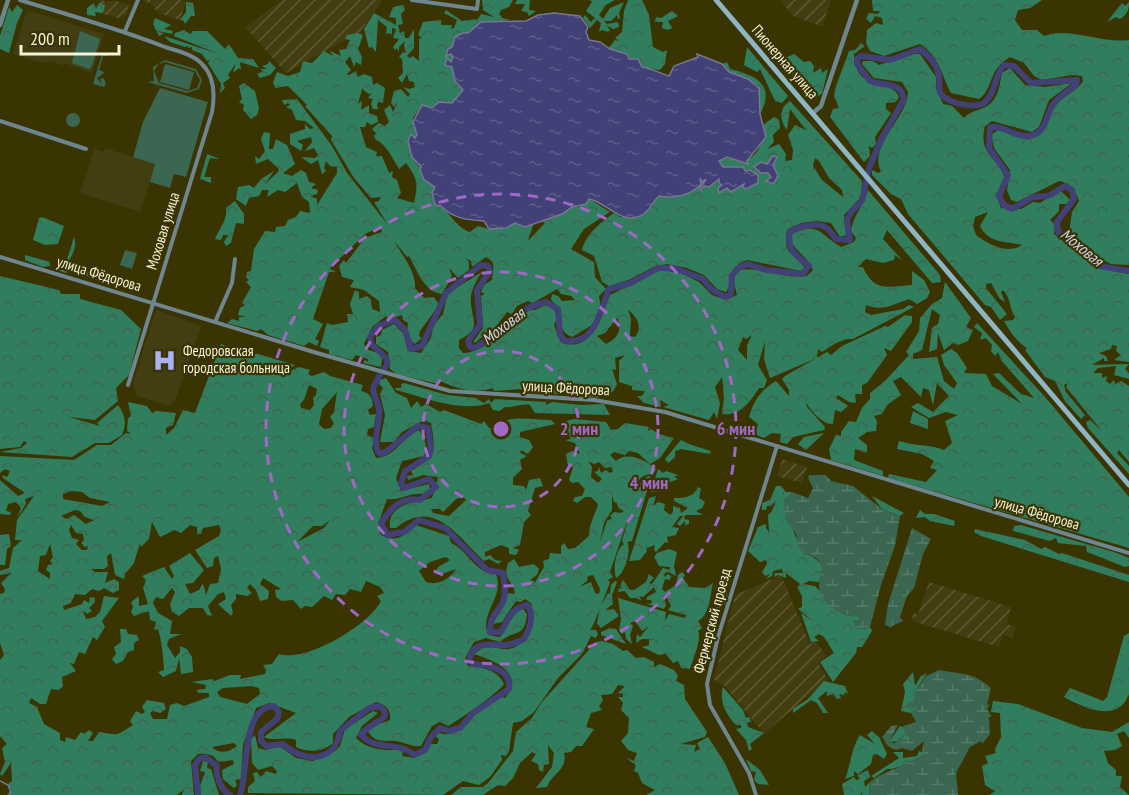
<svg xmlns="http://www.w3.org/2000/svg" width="1129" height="795" viewBox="0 0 1129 795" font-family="'PT Sans Narrow',sans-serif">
<defs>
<pattern id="industrial-furrows" width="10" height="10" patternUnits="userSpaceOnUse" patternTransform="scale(1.5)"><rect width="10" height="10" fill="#433e11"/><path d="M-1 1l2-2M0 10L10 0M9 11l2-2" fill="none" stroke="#5f5a33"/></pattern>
<pattern id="forest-crowns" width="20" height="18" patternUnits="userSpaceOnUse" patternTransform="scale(1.5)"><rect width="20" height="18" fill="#317e5e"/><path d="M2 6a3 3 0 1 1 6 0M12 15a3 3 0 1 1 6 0" fill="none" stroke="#3e6450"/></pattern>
<pattern id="wetland-marsh" width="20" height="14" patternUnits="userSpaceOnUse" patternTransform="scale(1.5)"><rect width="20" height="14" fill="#3a6652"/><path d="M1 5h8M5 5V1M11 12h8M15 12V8" fill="none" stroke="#577c6a"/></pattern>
<pattern id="water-ripples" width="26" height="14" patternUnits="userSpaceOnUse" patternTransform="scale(1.5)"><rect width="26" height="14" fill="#414077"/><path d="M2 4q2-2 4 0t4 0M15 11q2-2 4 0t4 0" fill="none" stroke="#5d5c8a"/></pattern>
</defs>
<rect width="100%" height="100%" fill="#393400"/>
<!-- built -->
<g fill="#433e11">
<path d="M27,10L104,34L92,73L64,63L63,66L52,61L42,63L13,54Z"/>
<path d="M105,148L156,164L140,212L80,193L94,149L103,152Z"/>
<path d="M156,310L201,326L175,401L168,406L137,396L133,383Z"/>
</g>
<!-- industrial -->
<g fill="url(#industrial-furrows)">
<path d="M100,0L107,2L114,0L129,5L126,15L118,18L96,12Z"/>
<path d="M142,0H180L186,2L180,20L158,13L150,2L148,3Z"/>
<path d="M282,0H382L361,31L286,73L245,27Z"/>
<path d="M780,0H831L822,27L793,16Z"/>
<path d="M782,459L807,467L802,483L777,476Z"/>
<path d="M781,575L810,644L816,641L826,656L818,662L827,679L764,734L725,686L714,680L735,595Z"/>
<path d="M929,582L1011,607L1007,624L1016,627L1012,638L1003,635L999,647L912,621L913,613L918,614Z"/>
</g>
<!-- green -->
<g fill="#3a6652" fill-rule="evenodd">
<path d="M80,31L100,39L92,66L89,69L72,63Z"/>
<path d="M102,54L109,56H103L99,70L104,72L103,74L97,78L102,84L100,79L104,78L106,84L104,87L93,84Z"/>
<path d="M165,60L196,69L202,80L199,89L187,93L147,82L154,81L153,67ZM165,62L195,71L200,80L197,88L188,91L159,83L154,71L159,64Z"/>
<path d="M165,64L194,72L189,90L160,82Z"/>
<path d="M160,88L208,102L186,177L174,174L170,188L150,182L155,164L133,157L143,122Z"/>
<circle cx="73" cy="120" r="7"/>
<path d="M125,250L137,253L132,269L120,265Z"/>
</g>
<!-- forest -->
<g fill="url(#forest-crowns)" fill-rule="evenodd">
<path d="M482,0H513L509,7L501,10L499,14L503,18L510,20L479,24L452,47V63L447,58L445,64L452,67L464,90L452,103L440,104L433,108L422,105L413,118L417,135L415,138L412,135V157L419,167H422L424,180L435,187L434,203C450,209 454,227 470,232L478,226L489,229L506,228L516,223L525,227L534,222L528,241L545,223L541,221C552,214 562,215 572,207H578L589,199L610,212L584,229L571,249L594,262L595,277L606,289L599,296L601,310L592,325L572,337C560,333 560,322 561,310L551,300L552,294L558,296L562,301L575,300L571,296L561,294L557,289L533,303L528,301L517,306L512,314L507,312L488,337L485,334L475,343L473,342L483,328L481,296L485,294L481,292L484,285L492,280C492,270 498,263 486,257L472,267L471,261L465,258L469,262V270L458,278L449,268L452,276L442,294C424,292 417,270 409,256L407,257L394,241C402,255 416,271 415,288L424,298L434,297L439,305L420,331L419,336L422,338L415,344L411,342L407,331L408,323L403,320L402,315L388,319L386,316L373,326L364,343L366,349L378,353L382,359L381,367L363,363L365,360L368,362V359L356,355L352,360L329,354V350L320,347L327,323L332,325L348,322L347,314H353L350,304L355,290L359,292V299L367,296L371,300L372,309L380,312L379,301L364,290L350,287L354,280L342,277L339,266L344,260L346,263L365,238L382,232L380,227L365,234L331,267L330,269L336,272H329L313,319L323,324L315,339L319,341L317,346L309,342L304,346L268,335L261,329L257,331L227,323L232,319L239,321V317H247L238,315L240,308L245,305L242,303L251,287L246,282L249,280L246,277L247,272L251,271L254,249L265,231L275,232L276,227L285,226L288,220L296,217L300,211L310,213L309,202L302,197L297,183L285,192L278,190L267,197L269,190H262L259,196L249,198L246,206L236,199L238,187L249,185L254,188L261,179L274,171L265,184L278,172L279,169L268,159L256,164L255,156L259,159L265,151L261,139L264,132L270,133L269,149H273L276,139L287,145L295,164L283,173L292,176L301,170L306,173L309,182L316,184L311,188L318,190L317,194L311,196L317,199V205L337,173V167L330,166L326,161L324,168L326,171L322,174L318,160L311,164L301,157L315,158L318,155L314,148L305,151L312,142L311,137L297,141L303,145L301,151L290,144V134L305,129V124L310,129L314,128L305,121L296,120L292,110L286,107L290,105L288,103L284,105L282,100L297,99L332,146L347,173L388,225L374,202L379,201L381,197L371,198L354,178L331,140L332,136L305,106L307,105L288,86L275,88L273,82L277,72L288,76L300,72L303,61L312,63L324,51L333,56L330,51L341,56L339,50L346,49L350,40L345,39L347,35L358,33L363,35L358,49L362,57L361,65L356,62L354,67L350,56L345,62L351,70L347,74L349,75L356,71L358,77L364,74L372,77L373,85L377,83L385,88L383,103L379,102L377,104L378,109H373L371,104L373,99L368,98L372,93L369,94L362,89L358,104L362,101L361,110L369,105V113L377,116L378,122L371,125L367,122L365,127H360L366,147L377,152L376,156H382L389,173L393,171L392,177L397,180L401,193L397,198L414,203C418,184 418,179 406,163L399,169C392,158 388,146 375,139L374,135L377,134L372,129L379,123L385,126L389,122L384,110L390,105L393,112L398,101L394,107L391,103L394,91L401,89L408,97L410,94L403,87L409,89L415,87L414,82L409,81L407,74L402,83L398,78L403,73L402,59L399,57L403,52L406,53L404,46L405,41L399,47V52L397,48L395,50L393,47L399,39L393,38L396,29L392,28V35L390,33L386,34L387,27L378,20L376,52L372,47L369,48L364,29L374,13L396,25V18L389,17L393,7L403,5L405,10L401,14L403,24L398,25L400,33L404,31L405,38H409L414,29V48L407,56L410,58L413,56L419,61V39L422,38L418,35L423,22L441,20V25H452L451,29L454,28L457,20L444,13L446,10L462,21L478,19L481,14L494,17L483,10Z"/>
<path d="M517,0H530L529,10L536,11L529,16L527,12L521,11L525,4H515Z"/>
<path d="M590,0H615L606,5L599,15L603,19L610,8L624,2L619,13L620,18L618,19L617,15L611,21H604L607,24L618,22L619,27L613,29L606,25L610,30L608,32L602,30L599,32L601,23L597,20L590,28L583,18L585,15L591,22L595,18L586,11L592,2Z"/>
<path d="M628,0H642L649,15L653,47L663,52L667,50L665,64L660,70C648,69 632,66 627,54L608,49L615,40L619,41L615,38L622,32L624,11Z"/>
<path d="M872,0H1042L1030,8L1018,10L1015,20L1022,30H1037L1044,36C1067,26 1103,44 1129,40V265L1111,264L1094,255L1092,249L1084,246L1069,234L1072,212L1079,201C1075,189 1072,184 1059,181L1017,202L1011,200L1007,190L1010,170L994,148L991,135L998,130L1030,139C1051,128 1045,118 1058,103C1066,94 1077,91 1083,81L1082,76L1072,75L1042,80L1034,76L1024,63L1010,57C987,70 994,89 979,99L951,93C941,74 940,57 920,44L884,56L870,51L866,43L867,30L876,23L883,25L882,18L875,16L871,23L866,19L869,13L878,14L880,11H873Z"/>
<path d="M186,2L193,3L195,16H191L185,24L183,20H180L186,12Z"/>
<path d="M1129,2C1129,10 1127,15 1120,19L1116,17L1107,22L1122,3L1125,6Z"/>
<path d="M94,3L96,9L99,3L105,5L103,13L95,12L96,16L87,15V8Z"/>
<path d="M17,5L23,10L17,23L9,53L0,49V36L9,7L12,12Z"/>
<path d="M672,11L678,16L668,21L672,28L668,30L662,28L663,22H655L656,17L661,18Z"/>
<path d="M155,18L171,25L164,29L173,31L172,34L158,31L164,34L159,36L153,24Z"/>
<path d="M184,30L190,34L193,31H207L225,49L229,44L238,58L253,59L259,68L240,62L241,70L239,68L233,73L236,63L228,75L230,78L223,83L225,88L220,93L221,84L208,63L210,59L207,61L202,54L192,50V47L188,48V46L185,47L170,42L164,36L219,54L174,36L175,33Z"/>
<path d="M861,43L865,46L854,54C856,95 892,77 899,97L896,102L886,103V109L891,113L875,137L876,144L872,148L869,146L870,156L864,162L830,117L833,109L839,108L834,96L836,86L849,51L855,50Z"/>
<path d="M747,47L788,96L782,103L775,101L760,69L757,72L744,65Z"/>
<path d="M794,54L804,62L810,61L814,66L813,73L821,68L822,73L828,69L822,94L816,97L811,95L787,69L789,64L783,59Z"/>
<path d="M912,54H920L936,77V88L943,104L952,106L964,118C970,112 973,112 981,109C998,103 999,88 1002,73L1010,68L1025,85L1045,87L1072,83L1049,100L1039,127L1032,132L992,121L985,126C977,156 1001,158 1005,180L996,194L1001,208L1021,209L1033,202L1040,203L1060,190L1070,200L1066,204H1059V211L1050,220L1055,224L1054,234L1097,268L1129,274V362L1114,360L1121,355L1116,351L1117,346L1112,345L1111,349L1099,353L1106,356L1108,361H1104V358L1092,365L1129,364L1125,369L1129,373V379L1114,375L1116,366L1098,368L1093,373H1102V378L1107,376L1106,381L1110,384L1114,380L1115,384L1121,381L1129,386V462L1119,450L1117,453L1129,466V474L1088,428L1086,422L1090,420L1101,430L1066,387L1068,383L1064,385L1066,392L1085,415L1081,419L1065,401L1055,381L1045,377L1025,350L1027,348C1018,343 1009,331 1004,321L1013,320L1015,317C1009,308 1011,298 1003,290L1001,292L1005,302L1000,299L991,283L986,284V288L1007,314L1000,320L991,307L985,305L908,214L901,199L891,194L872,175V170L878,173L881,172C868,145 907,119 908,92L902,82L874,78L862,64L863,61H873L879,65ZM988,212L980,226C989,244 1006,241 1022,245C1008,255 988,244 976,235L973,226L975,217Z"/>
<path d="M269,61L276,68L270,75L260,78L257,74L263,71L260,69H267L262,66L268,64Z"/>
<path d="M727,62L730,69C756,75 776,85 760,114L759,88L748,79L729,72L722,64Z"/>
<path d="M244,83L255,91L259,108L257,115L251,119L243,110L244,105L239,102L242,99L239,86Z"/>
<path d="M790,101L862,181L861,197L844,215L846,235L840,237L831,223C816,220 799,221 787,230C783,255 792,251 805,268L801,271L747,260C725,268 735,280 726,292L717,289L704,275L687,268L667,264L653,267L631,279L609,286L602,282L594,256L582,250C585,235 601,222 614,213L620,217L644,214L659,196H679L698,186L700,178L704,182L706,178L701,188L704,191V186L719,178L724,189L737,188L752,173L741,168L722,167L719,160C732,155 737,163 746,160C759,157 766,134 763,125L774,117L779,120L780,128L773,135L774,142L767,149L779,144L786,154L785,161L792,160L793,150L788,135L795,125L806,130L790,109L787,130C779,120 779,108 790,101ZM815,158L819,161L829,178L842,190L843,197L822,180L813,166Z"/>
<path d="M207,154L220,159L210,158L204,177H211V183L200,179Z"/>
<path d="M868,190L940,275L941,282L932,283L887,230L883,239L903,261L895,255L894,260L883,263L866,259L858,267H863C874,292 887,287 912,285V271L924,280L930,292L927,298L917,304L909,299C894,304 882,312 866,305L865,312L871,315L903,309L909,305L914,307L853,339C841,338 831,346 822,352L818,349L817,358L770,378L764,359L765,341L758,365L767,380L764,388H759C751,401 739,417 722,414L724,398L722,377L715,387L720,403L717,419L714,412L709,420L663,407L669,405L660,400L661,407L644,403L637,396H642L645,391L632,390V386L619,382V361L625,355L615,358L616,370L612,369L617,384C610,402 595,397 578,396L576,392L554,394L528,393L520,389L495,391L492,388C477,395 450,387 439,380L438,384L397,374L390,369L388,352L376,344V337L381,335L382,330L394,324L403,333L408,351L421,353L431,338L433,326L443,314L448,293L482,272C476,281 469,293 471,304C473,323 481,329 459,340V348L463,353C476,354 501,338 503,325L520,316L526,310H535L546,305L552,307L558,316L554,325L560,341C590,357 602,315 610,295L660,270L681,273L699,282L712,295L726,300L737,295L733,279L738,270C761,266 783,279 807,276L813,270C809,258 796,252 790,240L792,234C820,221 820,235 841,247L854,242L856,238L851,231C853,215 864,205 868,190ZM628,310C637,316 643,327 635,337L630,336L631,319ZM617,318C623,330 617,339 606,344L597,336L605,333ZM752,335L747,345V360L738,350L743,337L746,339Z"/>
<path d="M235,201L244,214V224L236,223L231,243L226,246L224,242L228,235H223L221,240L215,239C219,228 228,220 226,208Z"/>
<path d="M42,217L64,226L58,244L45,245L33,240L39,218Z"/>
<path d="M74,237C78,247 71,261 62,267L70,266L71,269L66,273L57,270V263H66Z"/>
<path d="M25,255L50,262V266L43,267L25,260Z"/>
<path d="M82,270L129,285L132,287H118L85,275Z"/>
<path d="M0,276L59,290L61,294H80V299L121,310L141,329L129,375L116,388L118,401L95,420L69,417L100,426L97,423L118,405C125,414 127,424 122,435L109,443H95L72,457L0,452L21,448L27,443L24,441L20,447L0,449Z"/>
<path d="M945,282L971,318L966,327L973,330L968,341L958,345L953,343L944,350L938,333L937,349L929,352L932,328L938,324L940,315L932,309L922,350L913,354V359L937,357L944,381L954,389L957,383L944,365L941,355L951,349L957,353L967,368L964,373L986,374L992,386L1022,404L993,374L999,373L1021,394L1034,398L1001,360L998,352L995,356L991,351L992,345L986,338L980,340L982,333L974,327L977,323L1046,398L1129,497V548L888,478L889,474L926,482L937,470L930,468L934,461L922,454L897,449L899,441C914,446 928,444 944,450L952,443L945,421L958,415L946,412L929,418L911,407L918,403L933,412L949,396L937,383L933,405L929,390L923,388L921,397L901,377L893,381L901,395L887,405L882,414L874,416L877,421L876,431L867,432L858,438L867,445V453L855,449L854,460L883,471V476L831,460L829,449L836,435L841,436V432L849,421L856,422L862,408L870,399V393L885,381L909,355L906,352L919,331L920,318L932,304L942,298Z"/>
<path d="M905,315L912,316V322L891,351L884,348L887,355L867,383L862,385V394H855L856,403L849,402L838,395L836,398L848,406L841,412L835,410L833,424C823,425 810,410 806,402L807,407L825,427L824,430L793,437L787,444L780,442L781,434L772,433L764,438L751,433V426L757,428L758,424L749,417C754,400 761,390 776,381L789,396V390L782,379L785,376L827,352L831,355L842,346L885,326L888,327Z"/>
<path d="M221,344L245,354H258L295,365L290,368V371L299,367L310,370L308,374L312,376L324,372L330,376L363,385L361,391C370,393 372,397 373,406L368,410L370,415L376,414L374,427L368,429L367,435L374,438L372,448L376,458C396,457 402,437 419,430C425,438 428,447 424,456L402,461L396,478L401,491L429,484L430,489L424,494C410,492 399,501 387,499L378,524L381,535C395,543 405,536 416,525L449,536L451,543C468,550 475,574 496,574C505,598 479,612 488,635L500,637L517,611L523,609L527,614C524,640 515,628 500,642L486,638L474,642L465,658L468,666C483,668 497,669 504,684C497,694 460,719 448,726L440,722L432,726L421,746C412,747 409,744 401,742C387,738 378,746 368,732L374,726L390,720C391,709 386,705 376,702L349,717L333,734V743C323,752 309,753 296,747V740C286,736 275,742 264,737L296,713L269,703L256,708L243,745L241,779L235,780L237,785L234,788L223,779L222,770L234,764L233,760L218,762C214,754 207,753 198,754L191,761L194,795H182L183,790L177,795H10L8,784L12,781L11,763L2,776L0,774L5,762L2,748L7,744L0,736V660L4,655L0,643V594L4,593L5,589L1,583L11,573L0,575V571L9,568L13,548L22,540H15L17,520L34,496L25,499L26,504L17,518L21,508L16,502L8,504L6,511L11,512L10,515L0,514V480L18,496L25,493L3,478L2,475L7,477L10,471L5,469L0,473V456L74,460L97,445H111L126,433L131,434L127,431L128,418L131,416L128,402L147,406L152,413L156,411L176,413L173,425L166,428V435L174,428L183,410L195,413ZM309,385L317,389L316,395L313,398L314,405L310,410L301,408L300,404L304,400ZM337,392L334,412L330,417L334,423L331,428L324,429L319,424L322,409ZM71,491L82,492L90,498L110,502L102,506L63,499V494ZM75,510L80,511L85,517L94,520L86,524L74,515L67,519L61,516ZM330,520L324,528L297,542L313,526H322ZM152,522L160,537L175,530L181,533L190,525L197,527V534H201L203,528L219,525L221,530L219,536L195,550L207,568L213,566L214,558L218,556L221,569L218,583L210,584L206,595L203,583L199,590L190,594L185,584L193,583L204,570L190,553L169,566L174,576L172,579L164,567L142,576L146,580L143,588L148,604L139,606V596L131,602L133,607L131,612L134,616L149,611L150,620L156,622L154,630L158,629C162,642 163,655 164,670L158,672L163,677L176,671L179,658L181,674L193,672L192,657L187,649L180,646V652L175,658L167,645L169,639L181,634H170L172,621L158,613L153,603L156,597L163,599L172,588L175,592L170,604L172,612L179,616L189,608H203L207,615L212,616L208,606L218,594L224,592L226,599L218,604L231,616L233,612L231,605L236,599V594L247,596L252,593L247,588L250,584L256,590L260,601L268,599L269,591L260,584L263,578L281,589L275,590L276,597L281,601L293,600L301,609L305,606L312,607L324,596L332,600L336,594L345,595L350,589L361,592L366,581L380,587L384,593L377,596L381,601C369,625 306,663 279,654L272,664L263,665L266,670L265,674L240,679L241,675H230L214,681L212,679L192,682L206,685L205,689L196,690L199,693H209V697L184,706L177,703L170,705L167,719H153L150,713L153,711L160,713L166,709L164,703L147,700L142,707L145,712L142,714L136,711L130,721L133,725C114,737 120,735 99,732L93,741H88L93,733L89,730L84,734L81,732L75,740L66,737L65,742L60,740V733L44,724L37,707L29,703L31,698L40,704H46L51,689L59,690L63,686L62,677L76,671L70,663L74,664L79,652L85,654L93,637L97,640L105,627L102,621L119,598L104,596L100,612L95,617L86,619L83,611L87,614L92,611L89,608L95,602V598L90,597L89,603L84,600L82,604L64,610L63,606L71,603L75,594L85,595L92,589L99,591L104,588L113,593L119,590V582L114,579L105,583L108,572H95L91,569H104L108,566L107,556L111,553L115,575L124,579L125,574L134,563L140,543L141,547L149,539ZM71,525L76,533L83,534L84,540L81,543L85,547L88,546L87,550H82L76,544L79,540L72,538L69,530ZM50,544L53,557L50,561L53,564L48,565L46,570L50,573V579L38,571L40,556L46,555ZM446,557L450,560L438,567L435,573L439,575L456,569C450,579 438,586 426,582L419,571L430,562ZM252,686L259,688L260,694L247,704L220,697L217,692L223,688ZM234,743L237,746C229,752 220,755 212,747Z"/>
<path d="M386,378L396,393L407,398L411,408L417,401L421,407L426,404L440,412L444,410L481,424L484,421L489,428H509L503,421C521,416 534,420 551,420L555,424L520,432V437L529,440L533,447L528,454L521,450L520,453L527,456L520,460L522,469L513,478V485L524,486L526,490L529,480L540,478L543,486L535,488L528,511L531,515L524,522L520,545L513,548L519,550L516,555L509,554V548L501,545L485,552V557L490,555L495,560L502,561L498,564L489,559L484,561C459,538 434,496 396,528H390C387,504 415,502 432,498L438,477L423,475L408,480L407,476L413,475L411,471C436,457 436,451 431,423L424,420L402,432L394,442H380L385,415L380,394L383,388L379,384L380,380ZM463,497L466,500L449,516L433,513L431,509H440L443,512L456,499Z"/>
<path d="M404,383L447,395L476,398L484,403L489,399L491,403L495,399L546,402V405L552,402L581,405L604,404L610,415L535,413L530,405C520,403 514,408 505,407L499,411L493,410L489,403C461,413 423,397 396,390L395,388H401V384Z"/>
<path d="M913,411L928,419V429L910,423Z"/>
<path d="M574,419L606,422L611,430L618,429L625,423L649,427L648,431L651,429L659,434L674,438L660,458L650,464L638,453L629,451L625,455L614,452L610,455L616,461C628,450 648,462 656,469L654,473C646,475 638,476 638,485L648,476L651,477L632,541L627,542C632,549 625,574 616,578C613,568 615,551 624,544L622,541L630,513L610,572L613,577L608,580L610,583C606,591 594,627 590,630H596L598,634L596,638L591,636L582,654L558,678L534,712L522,721L513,723L509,751L506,756L501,755L502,760L490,777L479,785L463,781L443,795L248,793V787L255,781L253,773L257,772L261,777L266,771L276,774L277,771L272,766L258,770L252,763L251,739L255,735L258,748L265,750L279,746L296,758L313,761L335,751L340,746L345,729L373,711L378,713L362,726L356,738C369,751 386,750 403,750L402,756L414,758L428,750L431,744H437L439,739L435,736L439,733C457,739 465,723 476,713C483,706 493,701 502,697L505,698C508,693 512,690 512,685C513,666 486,658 474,654L485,646C493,646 502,650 509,649C529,645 536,620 531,603L525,599L521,602L516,601L502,622L493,624L508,593L515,594C514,581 502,581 508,563L514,559L519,567L534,564L539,569L537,575L530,580L534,581V584L544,567L543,561L549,559L550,553L561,554V546L564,543L568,549L575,548L589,536C589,524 595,515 598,504L591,497H585L577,503L573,501L575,497L582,496L585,489L578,482L572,483L569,480L573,467H568L566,454L572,451L580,454L575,443L565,440L571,439L563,422ZM588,461L594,464L599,462L605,468L611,467L613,471L610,473L606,470L601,473L599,467L598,471L594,472L602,479L598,483L591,477L592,467ZM612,495L614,502L617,503L618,508L624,511L621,513L614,512L610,516L612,518L607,521L600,542L604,523L612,510ZM593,575L600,589L599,594L595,593L591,582L579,587L587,581L588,576Z"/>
<path d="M824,433L806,450L798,444L804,437Z"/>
<path d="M681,440C692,446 699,447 711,451L710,454L681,449L675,451V457L668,463L665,459Z"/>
<path d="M658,469L663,473L666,471L678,475L674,477L678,479L668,483L662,477L658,491L651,492Z"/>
<path d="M776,486H781L786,492H792C786,511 791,532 802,548C808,557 818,557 823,568L819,582L809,581L803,584L815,586C828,598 835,618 858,616L860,620L853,621L864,629L870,627L872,631L862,647H857L856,653L833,682L820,662L834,653L824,637L819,634L814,637L819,641L811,642L801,613L814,622L798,609L802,607V596L797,587L800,584L786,573V578L778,575L774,577L775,573H783L782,569L773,571L772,576L766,579L770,574L765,576L762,572L767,564L766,560L760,562L748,551L758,527L766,524V528L769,532L768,515L772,511L776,501L771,506H767L766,510H762V503L770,500Z"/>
<path d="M698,487L701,489L699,498L705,502L702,508L696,511L703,515H685L684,519L689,520V524L685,525V521L680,526L677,524L683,516H680L672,527L679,528L676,535L667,537L668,543L665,542L656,552L654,550L655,545L647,548L646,545L647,551L640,560L629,561L649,498L656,496L653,506L658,502L665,504L664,510L670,515L673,512V506L680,508L681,513L688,508L674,501V498C683,498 693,498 698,487Z"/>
<path d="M872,496L904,513L900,516L882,509Z"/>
<path d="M920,510L925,514H934L955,521L954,526L930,521L925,517L916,518Z"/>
<path d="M1021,525L1114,552L1129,558V566L1125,567L1087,552L1086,546L1058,543L1056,538L1050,541L1013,531L1014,526Z"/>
<path d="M975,529L1025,540L1041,549L1045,547L1059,554L1062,553L1129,575V582L981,536L974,532Z"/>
<path d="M9,534L11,546L7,549L5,565H0V535Z"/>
<path d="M669,549L677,552L674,566L676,576L668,572L664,574L665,577L668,574L671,576L670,580L665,579L662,589L665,592L676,585L678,575L682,572L685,575L683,578L689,587L705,588L713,583C710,595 710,615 698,621L702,628L698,631C702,640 693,659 690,669L681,668L678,661L673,663L666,654L659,655L642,647L649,645V639H642L636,643L637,634L640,637L649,626L642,631L635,621L630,623L633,626L630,635L632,644L626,639L625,632L622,634L619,630L621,619L618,598L666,612L665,621L669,614L685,618L686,615L668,610L671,606L667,598L670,594L663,596L666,605L664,609L647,604L652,603L651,600H647V597L656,592L654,587L643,597L639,596L642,601L636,598H630L625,591L618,592L619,588L623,589L620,586L623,580L630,590H634L646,582L649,574L654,578L649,583L652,584L663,568L670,570V567L659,566L654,557L657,553Z"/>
<path d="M615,581L617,582L612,595L613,604L605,610L614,609L619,616L601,628L597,624L600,607L608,593L610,594L611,585Z"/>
<path d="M727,592L725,603L719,609L722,611L718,615L719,621L715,624L712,621L717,613L716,607L720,603L721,596Z"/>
<path d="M610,628L616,629L626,644L601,635V632Z"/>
<path d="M120,629H126L128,634L137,635L139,640L134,643V650L128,652L123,661L116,664L112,659L116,654L114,647L121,642Z"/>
<path d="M1129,633V695C1127,697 1126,701 1124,703C1109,721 1079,705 1064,697L1070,688L1103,701L1107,697L1124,636Z"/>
<path d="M602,641L613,644L623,651L627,650L636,658L644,657L654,662V667L660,664L674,670L678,676L676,681L684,685L685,699L707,732L705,737L680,744L696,745L694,752L700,749L697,743L708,737L725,763L739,795H646L655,790L642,783L638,773L634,771L636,765L626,758L634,761L637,753L628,750L621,741L628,733L629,718L621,710L623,703L618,697H623V694L618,693L625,686L618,685L612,694L601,695L603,700L599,706L602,710L591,713L586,727L594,729L582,746H576L571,752L564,753C568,770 552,773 547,787L536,788L552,767L554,753L548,745L549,764L544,765L543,772L539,770L538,764L531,761L536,754L532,752L520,763L513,778L505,786L498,785L483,795H451L461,787H483L488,783L513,751L516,732L532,718L541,703L596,642Z"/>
<path d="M913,672L915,686L921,676L927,673L917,688L916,698L911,705L919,708L911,713L901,711L905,692L903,684Z"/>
<path d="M824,681L845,686L848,694L845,692L844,695L839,694L841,698L837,699L833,694L827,696V691L818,698L828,713H823L817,703L811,700L793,713V709L808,699Z"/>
<path d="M723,687L743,710L746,718L749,717L751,721L747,723L748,727L764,733L750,744L752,749L749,751L746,740L736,729L741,728V725H736C725,714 719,700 723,687Z"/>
<path d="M993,701L1018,704L1082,728L1112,732L1129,722V738L1124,731L1117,734L1122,746L1115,750L1104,751L1108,763L1116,770V776H1122L1120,787L1129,795H990L995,791L985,785L982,766L988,763L985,756L996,753L995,749L1001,737L1000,713L991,712Z"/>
<path d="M900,726L905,728L906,734L911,738L909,740L889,742Z"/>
<path d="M872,731L879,737L887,754L884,759L877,754L873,755L871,764L858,774L854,771V776L845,779C850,768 851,749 860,735L875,744L867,735Z"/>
<path d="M919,751L925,753C917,760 897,770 887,769L874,778L871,776L899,758L893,752H903V758L917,756Z"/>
<path d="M746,759L760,770L769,785L758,784L754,780L756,772L751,771Z"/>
<path d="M203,761L208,762L207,768L211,769L219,795H201L200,786L205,772L200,771Z"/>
<path d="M868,770L870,777L864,781L865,787L870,782L869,795H862L863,792L860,795H844L842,784L854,777L856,780L860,779L857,775Z"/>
</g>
<!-- wetland -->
<g fill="url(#wetland-marsh)">
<path d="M809,475H826L831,481L853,486L882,509L900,516L895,546L881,585L870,627L857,630L853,621L860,620L858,616C842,617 819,604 819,587C818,581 822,574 823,568C819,560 815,555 805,555L798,547L796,534L786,520L784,500L792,492L808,498L813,488L808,478Z"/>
<path d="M912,528L931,539L923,554L914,588L907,596L900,617L903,621L890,627L885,625L888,604Z"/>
<path d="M939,670C963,675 971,671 991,688L987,705L990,704L987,709L992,717H989L990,734L982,744L981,741L970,747L956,773L958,795H869L870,782C887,768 911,767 924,753L922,751L924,741L912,751L902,748L896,750L888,746L882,737L891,726L898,725L889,742L895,743L900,737L905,741L911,738L904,732L903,726L916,722L911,713L919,708L905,707L906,704L915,698L913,694L926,676Z"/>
</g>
<!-- water -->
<g fill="url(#water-ripples)" stroke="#777694" stroke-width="1.5">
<path d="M554,13L580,16L588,27L586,32L589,40L600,42L610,49L627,54L629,59H638L642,67C653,69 659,73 669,76L674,66L698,57L697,54L722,64L729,72L748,79L759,88L760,114L766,137L747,161L748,164L727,157L719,161L723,167H743L745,171L750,170L758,175V183L746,189L743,187L744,184L731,192L727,188L719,193L718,188L722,185L719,183V179L709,187L704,186L702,191L700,189L706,179L702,182L700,178L701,184C692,195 674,199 659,196C653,201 652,207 645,213C624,229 607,202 589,199L586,204L572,207L562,214L525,227L515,223L506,228L489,229L484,221C467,220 452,218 441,206L435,205L432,193L435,187L424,180L420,170L421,167L412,157L408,141L411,134L415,138L417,135L413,122L422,105L432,108L439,102L452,103L463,90L455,81L452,67L445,65L447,58L451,62L453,57L451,54L446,56L448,49L452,47L455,37L463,33H468L481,22L526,21L538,15Z"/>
<path d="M773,156L777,157L773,165L778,176L773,184L766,181L771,177L768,173H761L754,167L761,162L767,164Z"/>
</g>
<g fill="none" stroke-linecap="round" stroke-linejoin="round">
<!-- stream -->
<path stroke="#777694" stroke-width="1.5" d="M0,781L8,785L11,792L8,795"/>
<!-- river -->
<g stroke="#414077" stroke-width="6">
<path d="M198,795L195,765L199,759L205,757L217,766C215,776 221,790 230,795"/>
<path d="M240,795C249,771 241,707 274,706L279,712L277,719L261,732V741L266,746L283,744C303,763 336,763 340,731L369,708L379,706L384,710L385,716C377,724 368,725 361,735C377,752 397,740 414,755L425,750L431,737L440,728L449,731L460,728L473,713L509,689C512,669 488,665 473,664L469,660C475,639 489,646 505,645C512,645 518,642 524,639C530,629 535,614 527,605C510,609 509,619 501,632H490C489,617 497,614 503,602C507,593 504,583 503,573L487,570L445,528L419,520L404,532L387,535L381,523C391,508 400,497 420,500L436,487L429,479L404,488L401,484L405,471L429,456L431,449L428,428L418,426L387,451L382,454L378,452C372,437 381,423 379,409C378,400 371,394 374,386C385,359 399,368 371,344L370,337L378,326L395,320L405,330L411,349L422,346L446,293L481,265L488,266L490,271L477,290L480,325L468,341L470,347L475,348C504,330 509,311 546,302L558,309L560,335L565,341C597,345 600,309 609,289L631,283L658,268H674L703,279L711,289L725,297L731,294L732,275L740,267L747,264L766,270L803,274L809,266C797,256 786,250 790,232C797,227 817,222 825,227C829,229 833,235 836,239L850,240L847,220L851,212L862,201L869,168L881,140L904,99C901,81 883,86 870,81L857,64V59L861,56L890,60L920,49C928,55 937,65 939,76C940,82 938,89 941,94C948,103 976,110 985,102C996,93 994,76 1004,65L1014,66L1031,83L1077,80L1076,85C1069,90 1060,96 1054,103C1045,115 1047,137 1026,136C1013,136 1004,125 990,127L989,148L1008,175L999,196L1004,205L1012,209L1033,197L1048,196L1065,186L1072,190L1074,199L1057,222L1058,232L1104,267L1129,271"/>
</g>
<!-- minor -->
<g stroke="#6e868f" stroke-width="4">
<path d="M20,0C68,15 117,28 165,47C177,51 193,54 202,64C215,77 215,95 212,112L128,385"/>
<path d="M412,0L477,9L478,0"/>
<path d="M125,31L138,0"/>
<path d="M0,121L86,149"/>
<path d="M0,257L317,353L450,391L594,400L665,412L1129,553"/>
<path d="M215,322L232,283L235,259"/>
<path d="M756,795L749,773L710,705L707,684L718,637L777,446"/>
</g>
<!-- tertiary -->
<g stroke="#6e868f" stroke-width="4.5">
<path d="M0,25L8,0"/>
<path d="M813,113L821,106L857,0"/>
</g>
<!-- secondary -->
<path stroke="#8eb5c4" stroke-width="5" d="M716,0L1129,485"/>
</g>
<!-- distance rings -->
<g fill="none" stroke="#a068c7" stroke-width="3" stroke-dasharray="10 8">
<circle cx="501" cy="429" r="78"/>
<circle cx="501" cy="429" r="157"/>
<circle cx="501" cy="429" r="235"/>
</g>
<!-- icons -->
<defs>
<symbol id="hospital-bare" viewBox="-9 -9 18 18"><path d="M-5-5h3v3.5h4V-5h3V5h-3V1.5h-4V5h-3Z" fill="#adaffb" stroke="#393400" stroke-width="2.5" paint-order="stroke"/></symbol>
</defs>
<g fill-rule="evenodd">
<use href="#hospital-bare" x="148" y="344" width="33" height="33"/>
</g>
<g text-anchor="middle" stroke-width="4.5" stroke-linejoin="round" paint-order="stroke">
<!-- street labels -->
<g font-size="15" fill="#f5f3d9" stroke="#393400">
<text transform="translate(785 62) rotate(49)" y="5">Пионерная улица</text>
<text transform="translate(163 231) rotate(-73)" y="5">Моховая улица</text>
<text transform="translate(99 274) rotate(17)" y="5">улица Фёдорова</text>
<text transform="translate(566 388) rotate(3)" y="5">улица Фёдорова</text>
<text transform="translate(1037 513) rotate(16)" y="5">улица Фёдорова</text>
<text transform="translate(712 621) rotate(-75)" y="5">Фермерский проезд</text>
</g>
<!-- poi labels -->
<g font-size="15" fill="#f5f3d9" stroke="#393400" text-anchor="start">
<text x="183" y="356">Федоровская<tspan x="183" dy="17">городская больница</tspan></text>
</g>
<!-- water labels -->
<g font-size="16" font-style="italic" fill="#d1d3f7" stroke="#393400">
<text transform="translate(1082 247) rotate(39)" y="6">Моховая</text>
<text transform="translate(503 326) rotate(-38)" y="6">Моховая</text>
</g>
</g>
<circle cx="501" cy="429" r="9" fill="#a068c7" stroke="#393400" stroke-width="3"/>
<g font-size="18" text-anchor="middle" font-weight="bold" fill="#a068c7" stroke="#393400" stroke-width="4.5" stroke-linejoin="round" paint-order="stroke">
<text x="579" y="435">2 мин</text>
<text x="736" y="435">6 мин</text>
<text x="649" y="489">4 мин</text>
</g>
<!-- scale -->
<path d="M21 45v9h98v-9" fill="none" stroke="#f5f3d9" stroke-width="3"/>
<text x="30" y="45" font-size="18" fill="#f5f3d9" stroke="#393400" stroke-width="4.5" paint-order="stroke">200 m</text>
</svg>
